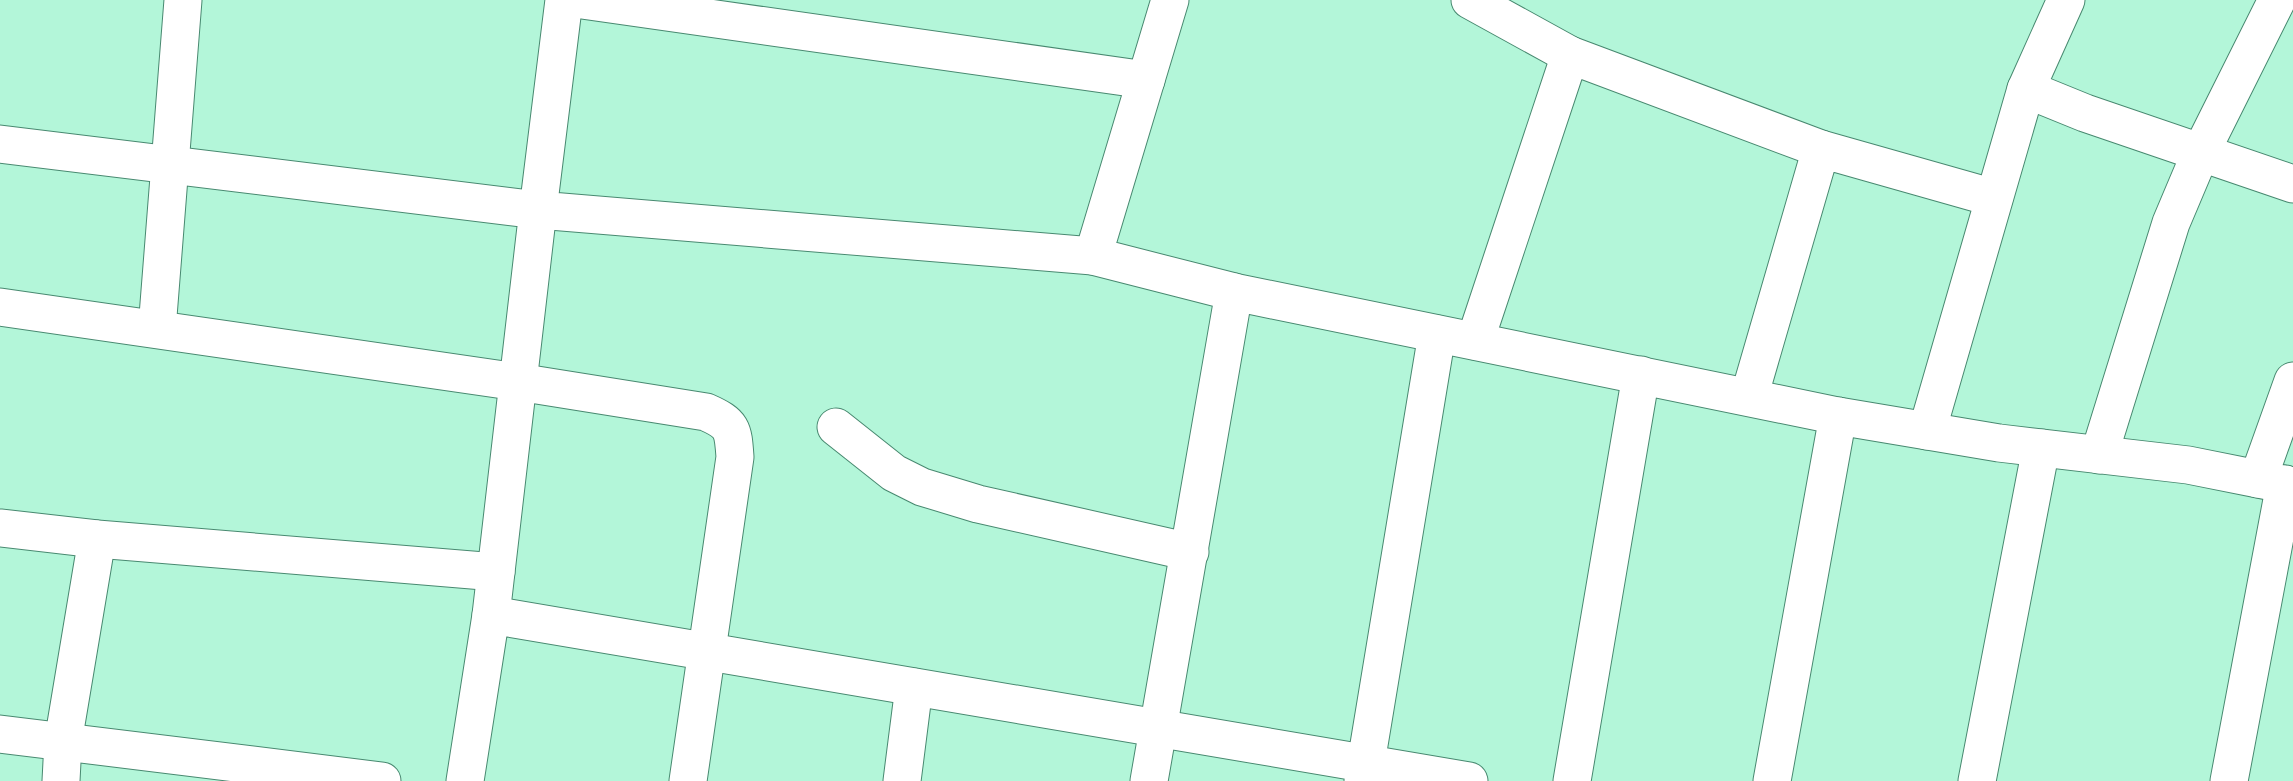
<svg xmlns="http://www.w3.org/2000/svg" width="2293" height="781" viewBox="0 0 2293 781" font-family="'Roboto Condensed',sans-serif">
<rect width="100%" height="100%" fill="#b3f6d9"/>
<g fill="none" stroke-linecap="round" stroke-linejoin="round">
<defs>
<g id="street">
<path d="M564,0L538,210L1093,256"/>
<path d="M582,0L1146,80"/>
<path d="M1170,0L1093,256L1234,292"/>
<path d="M1470,0L1570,55"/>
<path d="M2066,0L2026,89L2085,113L2293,184"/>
<path d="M0,144L538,210L491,615"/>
<path d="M0,307L518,382L706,412C733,424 733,429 735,457L688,781"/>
<path d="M157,329L183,0"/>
<path d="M1475,341L1570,55L1821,149"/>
<path d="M1749,397L1821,149L1994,198"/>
<path d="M836,427L894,473L922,487L978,504L1190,552"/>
<path d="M1927,431L2026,89"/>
<path d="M2099,455L2171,223L2201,152L2277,0"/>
<path d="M2258,479L2293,381"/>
<path d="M0,528L97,539L496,572"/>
<path d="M0,734L382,781"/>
<path d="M61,781L63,742L97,539"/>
<path d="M465,781L491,615L1469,781"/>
<path d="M902,781L914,687"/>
<path d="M1149,781L1234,292L1838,416L1999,443L2188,465L2293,486"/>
<path d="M1363,781L1437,334"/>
<path d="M1572,781L1641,375"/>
<path d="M1772,781L1838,416"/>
<path d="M1977,781L2041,448"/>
<path d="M2229,781L2285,484"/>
</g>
</defs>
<!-- street casing -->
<use href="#street" stroke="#488970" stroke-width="39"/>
<!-- street -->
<use href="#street" stroke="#fff" stroke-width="37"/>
</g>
</svg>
